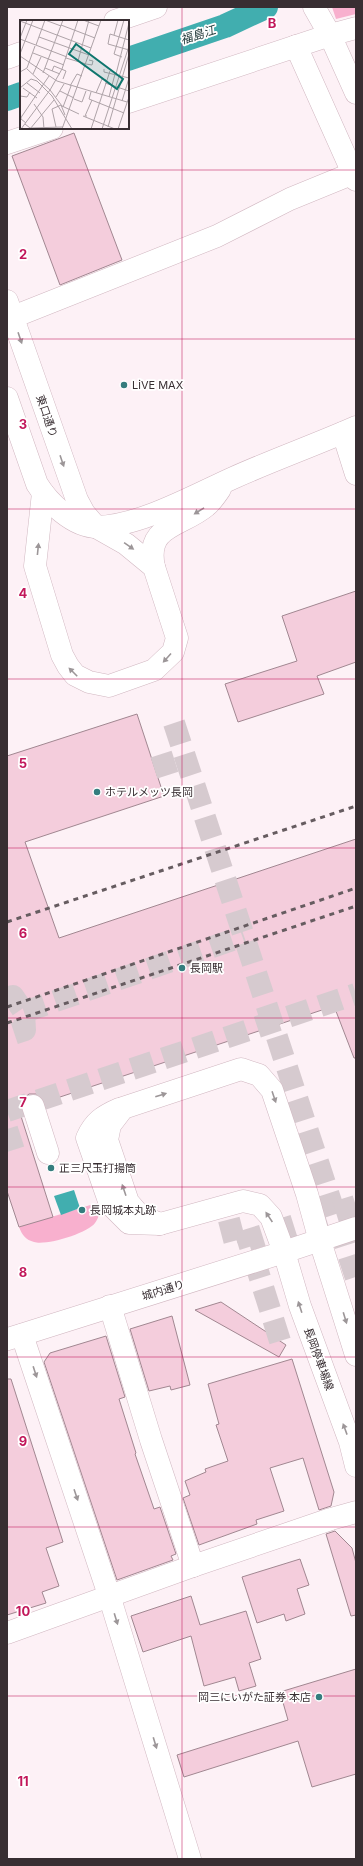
<svg xmlns="http://www.w3.org/2000/svg" width="363" height="1866" viewBox="0 0 363 1866" font-family="Inter,'Noto Sans JP',sans-serif">
<rect width="100%" height="100%" fill="#fdf1f6"/>
<!-- green -->
<g fill="#f8b0ce">
<path d="M332,7H356V14L336,19Z"/>
<path d="M100,1202C100,1210 100,1216 95,1223C88,1233 46,1246 34,1242C26,1240 22,1235 19,1227Z"/>
</g>
<!-- water -->
<path fill="#41aeaf" d="M74,1190L80,1208L61,1215L54,1196Z"/>
<g fill="none" stroke-linecap="round" stroke-linejoin="round">
<!-- canal -->
<g stroke="#41aeaf" stroke-width="24">
<path d="M128,59L225,26L266,7"/>
<path d="M7,99L21,94"/>
</g>
</g>
<!-- building -->
<g fill="#f4cddc" stroke="#a18791">
<path d="M74,133L122,260L60,285L12,156Z"/>
<path d="M356,591V662L317,676L324,694L238,722L225,684L297,661L282,616Z"/>
<path d="M137,714L164,796L25,842L59,938L356,839V1058H354L334,1006L45,1102L42,1097L36,1094H29L24,1098L21,1104V1110H19L53,1217L19,1227L7,1191V756Z"/>
<path d="M221,1302L286,1345L279,1357L195,1310Z"/>
<path d="M172,1316L190,1385L171,1390L170,1386L149,1391L130,1329Z"/>
<path d="M106,1336L125,1397L119,1399L136,1453L135,1454L154,1509L160,1507L176,1554L171,1556L173,1560L117,1580L44,1362L50,1353Z"/>
<path d="M292,1359L334,1492L331,1506L319,1510L303,1458L270,1468L284,1511L256,1520L257,1524L199,1545L183,1498L190,1495L185,1481L206,1472L205,1469L228,1461L216,1425L219,1424L208,1384Z"/>
<path d="M7,1379H11L63,1542L46,1548L59,1586L42,1592L46,1603L7,1615Z"/>
<path d="M335,1531L352,1548L356,1563V1615L351,1616L326,1534Z"/>
<path d="M300,1559L309,1585L297,1589L305,1614L286,1621L284,1614L257,1623L242,1577Z"/>
<path d="M191,1596L200,1625L246,1611L261,1659L249,1663L256,1686L239,1691L235,1677L204,1686L191,1636L143,1652L131,1616Z"/>
<path d="M356,1669V1774L312,1787L298,1741L184,1777L177,1755L288,1720L280,1692Z"/>
</g>
<g fill="none" stroke-linecap="round" stroke-linejoin="round">
<!-- minor-tunnel -->
<g stroke="#d6cacf" stroke-width="22" stroke-dasharray="22 11" stroke-linecap="butt">
<path d="M174,723L356,1278"/>
<path d="M154,768L185,758"/>
<path d="M7,998L13,996L24,1012L25,1030L7,1036"/>
<path d="M24,1012L244,936"/>
<path d="M7,1111L356,994"/>
<path d="M7,1129L15,1154"/>
<path d="M221,1233L244,1227L248,1240"/>
<path d="M280,1341L248,1240L356,1206"/>
</g>
<defs>
<g id="minor">
<path d="M314,7L330,35L356,93"/>
<path d="M115,21L156,7"/>
<path d="M296,46L356,180"/>
<path d="M7,58L21,53"/>
<path d="M128,102L330,35L356,28"/>
<path d="M7,143L52,128"/>
<path d="M7,301L77,500L84,513L96,527L126,544L154,567L177,638L173,652L154,670L109,686L89,682L75,675L68,666L62,655L35,566L43,493"/>
<path d="M13,317L217,236L290,199L356,172"/>
<path d="M7,398L37,484C48,502 73,527 97,527C140,526 193,496 233,478C273,460 315,445 356,427"/>
<path d="M343,433L356,474"/>
<path d="M154,567C145,525 181,527 206,506C211,502 216,495 220,489"/>
<path d="M33,1106L48,1153"/>
<path d="M119,1109C103,1116 94,1122 87,1138L110,1204L129,1223L160,1224L243,1201L260,1205L271,1217L284,1252"/>
<path d="M160,1224L140,1216L128,1202L107,1140L110,1125L123,1108L241,1069L259,1075L272,1090L307,1194L320,1241"/>
<path d="M110,1306L151,1440L193,1566"/>
<path d="M22,1335L109,1595L190,1859"/>
<path d="M8,1339L284,1252L356,1228"/>
<path d="M7,1633L193,1566L331,1519L356,1512"/>
</g>
<g id="major">
<path d="M320,1241L356,1355"/>
<path d="M284,1252L300,1306L350,1442L356,1466"/>
</g>
</defs>
<!-- minor casing -->
<use href="#minor" stroke="#d1b7c1" stroke-width="23"/>
<!-- major casing -->
<use href="#major" stroke="#d1b7c1" stroke-width="23"/>
<!-- minor -->
<use href="#minor" stroke="#fff" stroke-width="22"/>
<!-- major -->
<use href="#major" stroke="#fff" stroke-width="22"/>
<!-- rail -->
<g stroke="#665c60" stroke-width="3" stroke-dasharray="5 5" stroke-linecap="butt">
<path d="M7,922L356,806"/>
<path d="M7,1007L356,888"/>
<path d="M7,1023L356,906"/>
</g>
</g>
<!-- one-way arrows -->
<defs><path id="oneway-solid" d="M-6-.8H1V-3.2L6.5 0L1 3.2V.8H-6Z"/></defs>
<g fill="#9c9698">
<use href="#oneway-solid" transform="translate(20 338) rotate(71)"/>
<use href="#oneway-solid" transform="translate(62 461) rotate(71)"/>
<use href="#oneway-solid" transform="translate(199 511) rotate(148)"/>
<use href="#oneway-solid" transform="translate(129 546) rotate(35)"/>
<use href="#oneway-solid" transform="translate(38 549) rotate(-84)"/>
<use href="#oneway-solid" transform="translate(167 658) rotate(132)"/>
<use href="#oneway-solid" transform="translate(73 672) rotate(-135)"/>
<use href="#oneway-solid" transform="translate(161 1095) rotate(-18)"/>
<use href="#oneway-solid" transform="translate(274 1097) rotate(71)"/>
<use href="#oneway-solid" transform="translate(124 1190) rotate(-109)"/>
<use href="#oneway-solid" transform="translate(269 1217) rotate(-124)"/>
<use href="#oneway-solid" transform="translate(300 1307) rotate(-108)"/>
<use href="#oneway-solid" transform="translate(345 1318) rotate(73)"/>
<use href="#oneway-solid" transform="translate(35 1372) rotate(72)"/>
<use href="#oneway-solid" transform="translate(345 1429) rotate(-110)"/>
<use href="#oneway-solid" transform="translate(76 1495) rotate(71)"/>
<use href="#oneway-solid" transform="translate(116 1619) rotate(73)"/>
<use href="#oneway-solid" transform="translate(155 1743) rotate(73)"/>
</g>
<!-- grid -->
<path fill="none" stroke="#c2185b" stroke-width="1" stroke-opacity="0.55" d="M182,7V1859M7,170H356M7,339H356M7,509H356M7,679H356M7,848H356M7,1018H356M7,1187H356M7,1357H356M7,1527H356M7,1696H356"/>
<!-- markers -->
<g fill="#347d7e" stroke="#fff" stroke-width="1.5">
<circle cx="124" cy="385" r="4"/>
<circle cx="97" cy="792" r="4"/>
<circle cx="182" cy="968" r="4"/>
<circle cx="51" cy="1168" r="4"/>
<circle cx="82" cy="1210" r="4"/>
<circle cx="319" cy="1697" r="4"/>
</g>
<g text-anchor="middle" stroke-width="3.5" stroke-linejoin="round" paint-order="stroke">
<!-- poi labels -->
<g font-size="11" fill="#382e32" stroke="#fff" text-anchor="start">
<text x="132" y="389">LiVE MAX</text>
<text x="105" y="796">ホテルメッツ長岡</text>
<text x="190" y="972">長岡駅</text>
<text x="59" y="1172">正三尺玉打揚筒</text>
<text x="90" y="1214">長岡城本丸跡</text>
<text x="311" y="1701" text-anchor="end">岡三にいがた証券 本店</text>
</g>
<!-- street labels -->
<g font-size="11" fill="#382e32" stroke="#fff">
<text transform="translate(47 416) rotate(71)" y="4">東口通り</text>
<text transform="translate(163 1290) rotate(-17)" y="4">城内通り</text>
<text transform="translate(319 1359) rotate(70)" y="4">長岡停車場線</text>
</g>
<!-- water labels -->
<g font-size="12" font-style="italic" fill="#1a3232" stroke="#fff">
<text transform="translate(198 35) rotate(-18)" y="4">福島江</text>
</g>
</g>
<!-- overview -->
<g transform="translate(20 20)">
<rect width="109" height="109" fill="#fdf1f6"/>
<path fill="none" stroke="#aea3a8" stroke-width="1" d="M25,0L41,6M58,0L42,49L30,70L42,86L59,94M63,0L79,6M0,1L71,28M41,5L75,18M94,15L98,0M19,17L69,35M0,18L7,0M0,19L47,37M109,20L90,14L88,24L109,30M16,25L25,0M13,33L44,45M0,34L13,0M0,36L37,61L107,82M102,37L94,34L104,0M46,38L66,44M58,41L69,0M66,44L72,45L73,41L69,40M25,48L40,54M7,49L30,70M84,49V52L109,58M32,51L34,46L46,51L43,59M0,52L7,48L15,26M23,53L43,0M13,54L21,37M96,54L109,3M7,63L20,73M85,63L109,71M50,66L57,54L62,56M0,68L11,59L17,61L32,76L52,109M3,68L17,78M40,71L54,78M71,72L69,79L104,93M76,73L82,59L86,60M0,76L7,77L10,72M36,77L44,64M89,77L95,54M54,79L62,82L66,71M102,81L109,58M14,84L23,97L24,109M43,87L51,66M0,89L1,99L6,103M32,89L41,85L45,95M32,89L36,107M63,96L95,109M67,96H65L72,80M0,99L29,56M5,104L10,108L43,107M88,107L109,34M1,109L30,70M10,109L34,80M42,109L81,0M71,109L90,51M82,109L109,26M98,109L109,77"/>
<path fill="#0f766e" fill-opacity="0.15" stroke="#0f766e" stroke-width="2" d="M56,24L103,59L97,69L49,34Z"/>
<rect width="109" height="109" fill="none" stroke="#382e32" stroke-width="2"/>
</g>
<g font-size="13" text-anchor="middle" font-weight="bold" fill="#c2185b" stroke="#fff" stroke-width="3.5" stroke-linejoin="round" paint-order="stroke">
<text x="272" y="28">B</text>
<text x="23" y="259">2</text>
<text x="23" y="429">3</text>
<text x="23" y="598">4</text>
<text x="23" y="768">5</text>
<text x="23" y="938">6</text>
<text x="23" y="1107">7</text>
<text x="23" y="1277">8</text>
<text x="23" y="1446">9</text>
<text x="23" y="1616">10</text>
<text x="23" y="1786">11</text>
</g>
<!-- border -->
<rect width="363" height="1866" fill="none" stroke="#382e32" stroke-width="16"/>
</svg>
